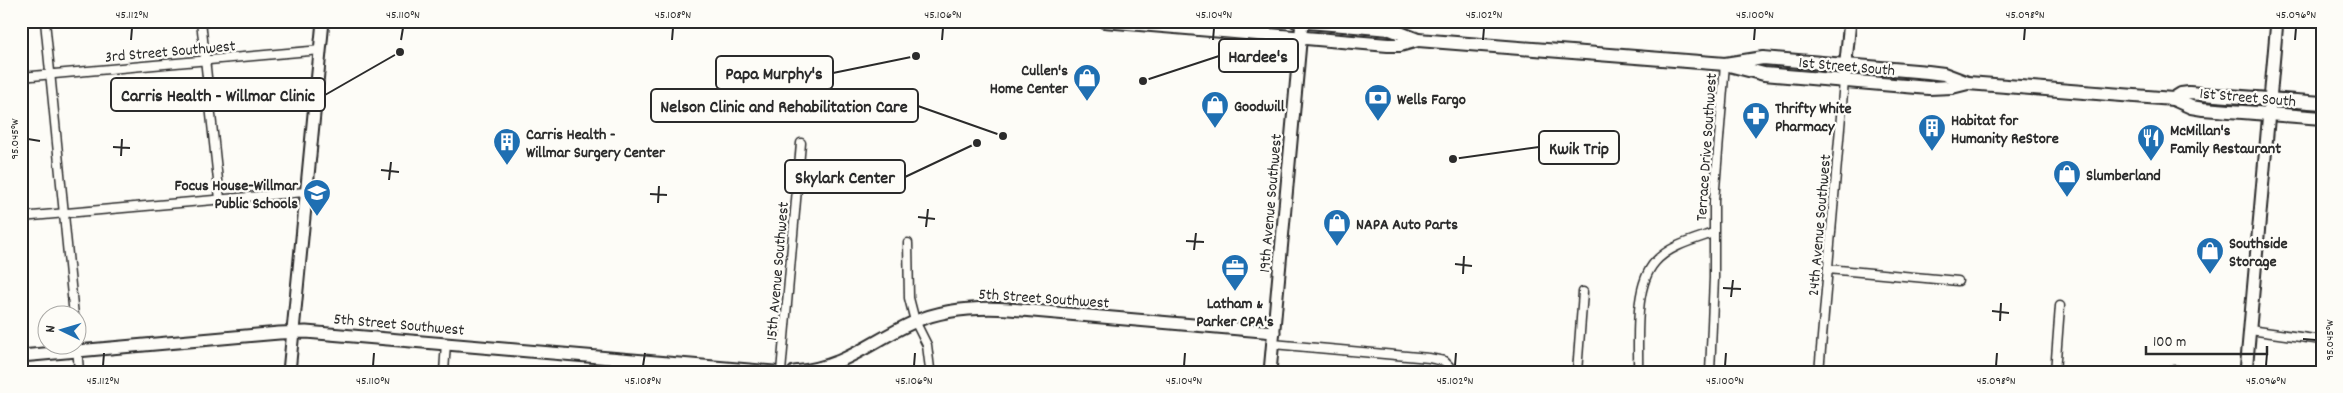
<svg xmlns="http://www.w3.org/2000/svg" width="2343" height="393" viewBox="0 0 2343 393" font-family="Dekko,sans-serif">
<rect width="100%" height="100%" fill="#fdfcf7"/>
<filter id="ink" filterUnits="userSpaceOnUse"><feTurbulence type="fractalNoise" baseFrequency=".02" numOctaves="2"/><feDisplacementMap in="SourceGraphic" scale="10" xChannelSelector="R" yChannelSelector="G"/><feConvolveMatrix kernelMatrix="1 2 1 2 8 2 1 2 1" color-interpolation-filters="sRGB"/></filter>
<g filter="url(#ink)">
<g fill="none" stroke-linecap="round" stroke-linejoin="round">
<defs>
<g id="street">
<path d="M45,21L74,316"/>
<path d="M201,21L220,199"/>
<path d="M21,77L321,50"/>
<path d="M21,217L305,192"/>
<path d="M908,243L909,298L915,321L927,345L930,369"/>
<path d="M1828,269L1958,281"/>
<path d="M2250,330L2322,340"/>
<path d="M1273,344L1429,358L1444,361L1455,372"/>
<path d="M77,346L79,372"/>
<path d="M444,372L446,343"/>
<path d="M781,372L801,143"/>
<path d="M1577,372L1583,292"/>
<path d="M1638,372C1639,341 1633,287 1655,262C1669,246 1693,240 1713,233"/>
<path d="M1710,372L1714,278V201L1725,64"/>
<path d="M1819,372L1844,81"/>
<path d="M2055,372L2060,306"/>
<path d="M2174,372V370L2196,372"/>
</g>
<g id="secondary">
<path d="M1844,81L1850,21"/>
<path d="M21,356L279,333L306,332L774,372"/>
<path d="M289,372L323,21"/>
<path d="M794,372C847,367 869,342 914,322C944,309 977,307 1009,309L1274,332"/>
<path d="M1270,372L1302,21"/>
<path d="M2246,372L2277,21"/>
</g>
<g id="primary">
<path d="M1104,21L1388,45H1400L1418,40"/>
<path d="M1296,21L1390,29L1418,40L1725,64L1764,74L1929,88L1952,87L1968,83"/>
<path d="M1725,64L1763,58L1928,72L1944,74L1968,83L2173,99L2191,107L2203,109L2322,118"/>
<path d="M2173,99L2181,94L2189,93L2322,103"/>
</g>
</defs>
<!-- street casing -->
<use href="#street" stroke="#2b2b2b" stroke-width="11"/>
<!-- secondary casing -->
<use href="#secondary" stroke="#2b2b2b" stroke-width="15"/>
<!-- primary casing -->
<use href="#primary" stroke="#2b2b2b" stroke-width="16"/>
<!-- street -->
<use href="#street" stroke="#fdfcf7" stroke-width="8"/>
<!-- secondary -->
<use href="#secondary" stroke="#fdfcf7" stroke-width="11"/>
<!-- primary -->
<use href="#primary" stroke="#fdfcf7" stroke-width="12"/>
</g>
</g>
<!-- ticks -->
<path fill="none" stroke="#2b2b2b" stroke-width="2" d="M131,40L132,28M401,40L403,28M672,40L673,28M942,40L943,28M1213,40L1214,28M1483,40L1484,28M1754,40L1755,28M2024,40L2025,28M2295,40L2296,28M28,139L40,141M113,147L130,148M121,156L122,139M381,170L399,172M389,180L391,162M650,194L667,195M658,203L659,186M918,217L935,219M926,227L928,209M1186,241L1204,242M1194,250L1196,233M1455,264L1472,266M1463,274L1464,256M1723,288L1741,289M1731,297L1733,280M1992,311L2009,313M2000,321L2001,303M2303,339L2316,340M103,366L104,353M373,366L374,353M643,366L645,353M914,366L915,353M1184,366L1185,353M1455,366L1456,353M1725,366L1726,353M1996,366L1997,353M2266,366L2267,353"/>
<!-- icons -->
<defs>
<symbol id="shop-pin" viewBox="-11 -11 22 30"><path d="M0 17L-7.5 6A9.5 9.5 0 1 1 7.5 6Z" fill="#1f6fb2" stroke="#fdfcf7"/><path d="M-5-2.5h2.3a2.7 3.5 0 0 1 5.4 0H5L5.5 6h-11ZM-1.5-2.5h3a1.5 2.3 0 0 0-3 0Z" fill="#fff"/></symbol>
<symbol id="bank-pin" viewBox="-11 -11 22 30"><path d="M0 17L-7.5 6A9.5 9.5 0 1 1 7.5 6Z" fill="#1f6fb2" stroke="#fdfcf7"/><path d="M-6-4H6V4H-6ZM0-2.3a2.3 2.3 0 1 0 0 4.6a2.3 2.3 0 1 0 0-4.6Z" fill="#fff"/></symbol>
<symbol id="pharmacy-pin" viewBox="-11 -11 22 30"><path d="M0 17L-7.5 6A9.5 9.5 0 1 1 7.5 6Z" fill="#1f6fb2" stroke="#fdfcf7"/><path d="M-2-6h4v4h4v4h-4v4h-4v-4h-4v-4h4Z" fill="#fff"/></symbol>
<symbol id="building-pin" viewBox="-11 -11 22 30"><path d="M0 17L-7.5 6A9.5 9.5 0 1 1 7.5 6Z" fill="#1f6fb2" stroke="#fdfcf7"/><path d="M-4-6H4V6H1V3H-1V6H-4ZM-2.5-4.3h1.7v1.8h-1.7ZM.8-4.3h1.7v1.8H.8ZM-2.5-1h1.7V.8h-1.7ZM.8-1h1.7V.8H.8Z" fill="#fff"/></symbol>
<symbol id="restaurant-pin" viewBox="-11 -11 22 30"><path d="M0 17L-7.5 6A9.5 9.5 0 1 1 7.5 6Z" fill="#1f6fb2" stroke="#fdfcf7"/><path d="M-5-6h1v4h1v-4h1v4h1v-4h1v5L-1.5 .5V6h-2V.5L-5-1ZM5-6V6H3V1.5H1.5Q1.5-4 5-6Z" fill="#fff"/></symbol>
<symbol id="school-pin" viewBox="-11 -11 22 30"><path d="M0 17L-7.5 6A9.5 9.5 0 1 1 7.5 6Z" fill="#1f6fb2" stroke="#fdfcf7"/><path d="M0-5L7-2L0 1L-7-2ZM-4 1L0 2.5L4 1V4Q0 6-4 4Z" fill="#fff"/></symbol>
<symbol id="office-pin" viewBox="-11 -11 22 30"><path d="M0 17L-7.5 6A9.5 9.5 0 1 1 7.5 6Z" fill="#1f6fb2" stroke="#fdfcf7"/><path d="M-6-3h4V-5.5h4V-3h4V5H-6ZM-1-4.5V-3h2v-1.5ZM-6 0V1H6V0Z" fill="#fff"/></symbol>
</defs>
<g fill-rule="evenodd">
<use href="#shop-pin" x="1071" y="62" width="32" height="43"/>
<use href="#bank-pin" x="1362" y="82" width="32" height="43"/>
<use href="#shop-pin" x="1199" y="89" width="32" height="43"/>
<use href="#pharmacy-pin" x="1740" y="100" width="32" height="43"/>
<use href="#building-pin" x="1916" y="112" width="32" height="43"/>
<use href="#restaurant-pin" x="2135" y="122" width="32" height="43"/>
<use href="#building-pin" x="491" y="126" width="32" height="43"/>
<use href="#shop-pin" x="2051" y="158" width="32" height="43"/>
<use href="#school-pin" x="301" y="177" width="32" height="43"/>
<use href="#shop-pin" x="1321" y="207" width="32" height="43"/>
<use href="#shop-pin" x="2194" y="235" width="32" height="43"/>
<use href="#office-pin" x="1219" y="252" width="32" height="43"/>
</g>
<g text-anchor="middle" stroke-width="4.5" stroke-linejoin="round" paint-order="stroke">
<!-- street labels -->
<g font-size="16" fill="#2b2b2b" stroke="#fdfcf7">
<text transform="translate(170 50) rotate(-5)" y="6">3rd Street Southwest</text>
<text transform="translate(1847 65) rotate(5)" y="6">1st Street South</text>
<text transform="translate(2248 96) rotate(5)" y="6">1st Street South</text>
<text transform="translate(1705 147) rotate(-86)" y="6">Terrace Drive Southwest</text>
<text transform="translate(1269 203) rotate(-85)" y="6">19th Avenue Southwest</text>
<text transform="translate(1818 225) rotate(-85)" y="6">24th Avenue Southwest</text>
<text transform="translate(776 271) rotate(-85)" y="6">15th Avenue Southwest</text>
<text transform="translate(1044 297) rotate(4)" y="6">5th Street Southwest</text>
<text transform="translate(399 323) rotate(5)" y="6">5th Street Southwest</text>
</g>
<!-- poi labels -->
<g font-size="16" font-weight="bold" fill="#2b2b2b" stroke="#fdfcf7" text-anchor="start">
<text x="1068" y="75" text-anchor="end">Cullen's<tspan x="1068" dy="18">Home Center</tspan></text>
<text x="1397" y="104">Wells Fargo</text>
<text x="1234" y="111">Goodwill</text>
<text x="1775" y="113">Thrifty White<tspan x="1775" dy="18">Pharmacy</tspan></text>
<text x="1951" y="125">Habitat for<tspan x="1951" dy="18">Humanity ReStore</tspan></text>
<text x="2170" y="135">McMillan's<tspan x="2170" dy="18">Family Restaurant</tspan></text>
<text x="526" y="139">Carris Health -<tspan x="526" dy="18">Willmar Surgery Center</tspan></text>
<text x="2086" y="180">Slumberland</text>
<text x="298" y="190" text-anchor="end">Focus House-Willmar<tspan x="298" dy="18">Public Schools</tspan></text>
<text x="1356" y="229">NAPA Auto Parts</text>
<text x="2229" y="248">Southside<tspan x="2229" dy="18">Storage</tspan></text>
<text x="1235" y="308" text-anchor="middle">Latham &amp;<tspan x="1235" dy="18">Parker CPA's</tspan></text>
</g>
</g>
<!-- callouts -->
<path fill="none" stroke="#2b2b2b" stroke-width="2" d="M1143 81L1219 56M916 56L833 73M400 52L325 95M1003 136L918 106M1453 159L1539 147M977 143L905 177"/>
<g fill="#2b2b2b" stroke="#fdfcf7" stroke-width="2">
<circle cx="1143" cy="81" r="5"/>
<circle cx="916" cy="56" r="5"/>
<circle cx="400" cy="52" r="5"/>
<circle cx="1003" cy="136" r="5"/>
<circle cx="1453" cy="159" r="5"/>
<circle cx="977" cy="143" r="5"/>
</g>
<g fill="#fdfcf7" stroke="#2b2b2b" stroke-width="2">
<rect x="1219" y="39" width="79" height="33" rx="5"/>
<rect x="716" y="56" width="117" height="33" rx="5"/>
<rect x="111" y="78" width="214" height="33" rx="5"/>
<rect x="651" y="89" width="267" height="33" rx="5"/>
<rect x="1539" y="131" width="80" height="33" rx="5"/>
<rect x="785" y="160" width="120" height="33" rx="5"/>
</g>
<g font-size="18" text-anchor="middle" font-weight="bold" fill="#2b2b2b">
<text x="1258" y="62">Hardee's</text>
<text x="774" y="79">Papa Murphy's</text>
<text x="218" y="101">Carris Health - Willmar Clinic</text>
<text x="784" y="112">Nelson Clinic and Rehabilitation Care</text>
<text x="1579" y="154">Kwik Trip</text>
<text x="845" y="183">Skylark Center</text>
</g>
<!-- margin -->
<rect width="2343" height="393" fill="none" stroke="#fdfcf7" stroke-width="55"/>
<!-- north arrow -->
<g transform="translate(62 330) rotate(275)"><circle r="24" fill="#fdfcf7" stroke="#a9a8a5"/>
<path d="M0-4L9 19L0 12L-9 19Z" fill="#1f6fb2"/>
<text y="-8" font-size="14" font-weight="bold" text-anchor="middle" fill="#2b2b2b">N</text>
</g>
<!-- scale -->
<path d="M2146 346v8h121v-8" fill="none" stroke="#2b2b2b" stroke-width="2.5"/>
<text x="2153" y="346" font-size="15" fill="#2b2b2b" stroke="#fdfcf7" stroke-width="4" paint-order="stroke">100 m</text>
<rect x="28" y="28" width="2288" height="338" fill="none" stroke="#2b2b2b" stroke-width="2"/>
<g font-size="12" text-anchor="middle" fill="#2b2b2b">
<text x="132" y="18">45.112°N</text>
<text x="403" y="18">45.110°N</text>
<text x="673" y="18">45.108°N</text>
<text x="943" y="18">45.106°N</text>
<text x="1214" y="18">45.104°N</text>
<text x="1484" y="18">45.102°N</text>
<text x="1755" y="18">45.100°N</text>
<text x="2025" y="18">45.098°N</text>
<text x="2296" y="18">45.096°N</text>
<text transform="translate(14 139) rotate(-90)" y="4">95.045°W</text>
<text transform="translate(2329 340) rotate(-90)" y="4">95.045°W</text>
<text x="103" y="384">45.112°N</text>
<text x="373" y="384">45.110°N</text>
<text x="643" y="384">45.108°N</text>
<text x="914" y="384">45.106°N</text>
<text x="1184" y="384">45.104°N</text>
<text x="1455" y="384">45.102°N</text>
<text x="1725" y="384">45.100°N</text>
<text x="1996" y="384">45.098°N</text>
<text x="2266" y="384">45.096°N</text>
</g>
</svg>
